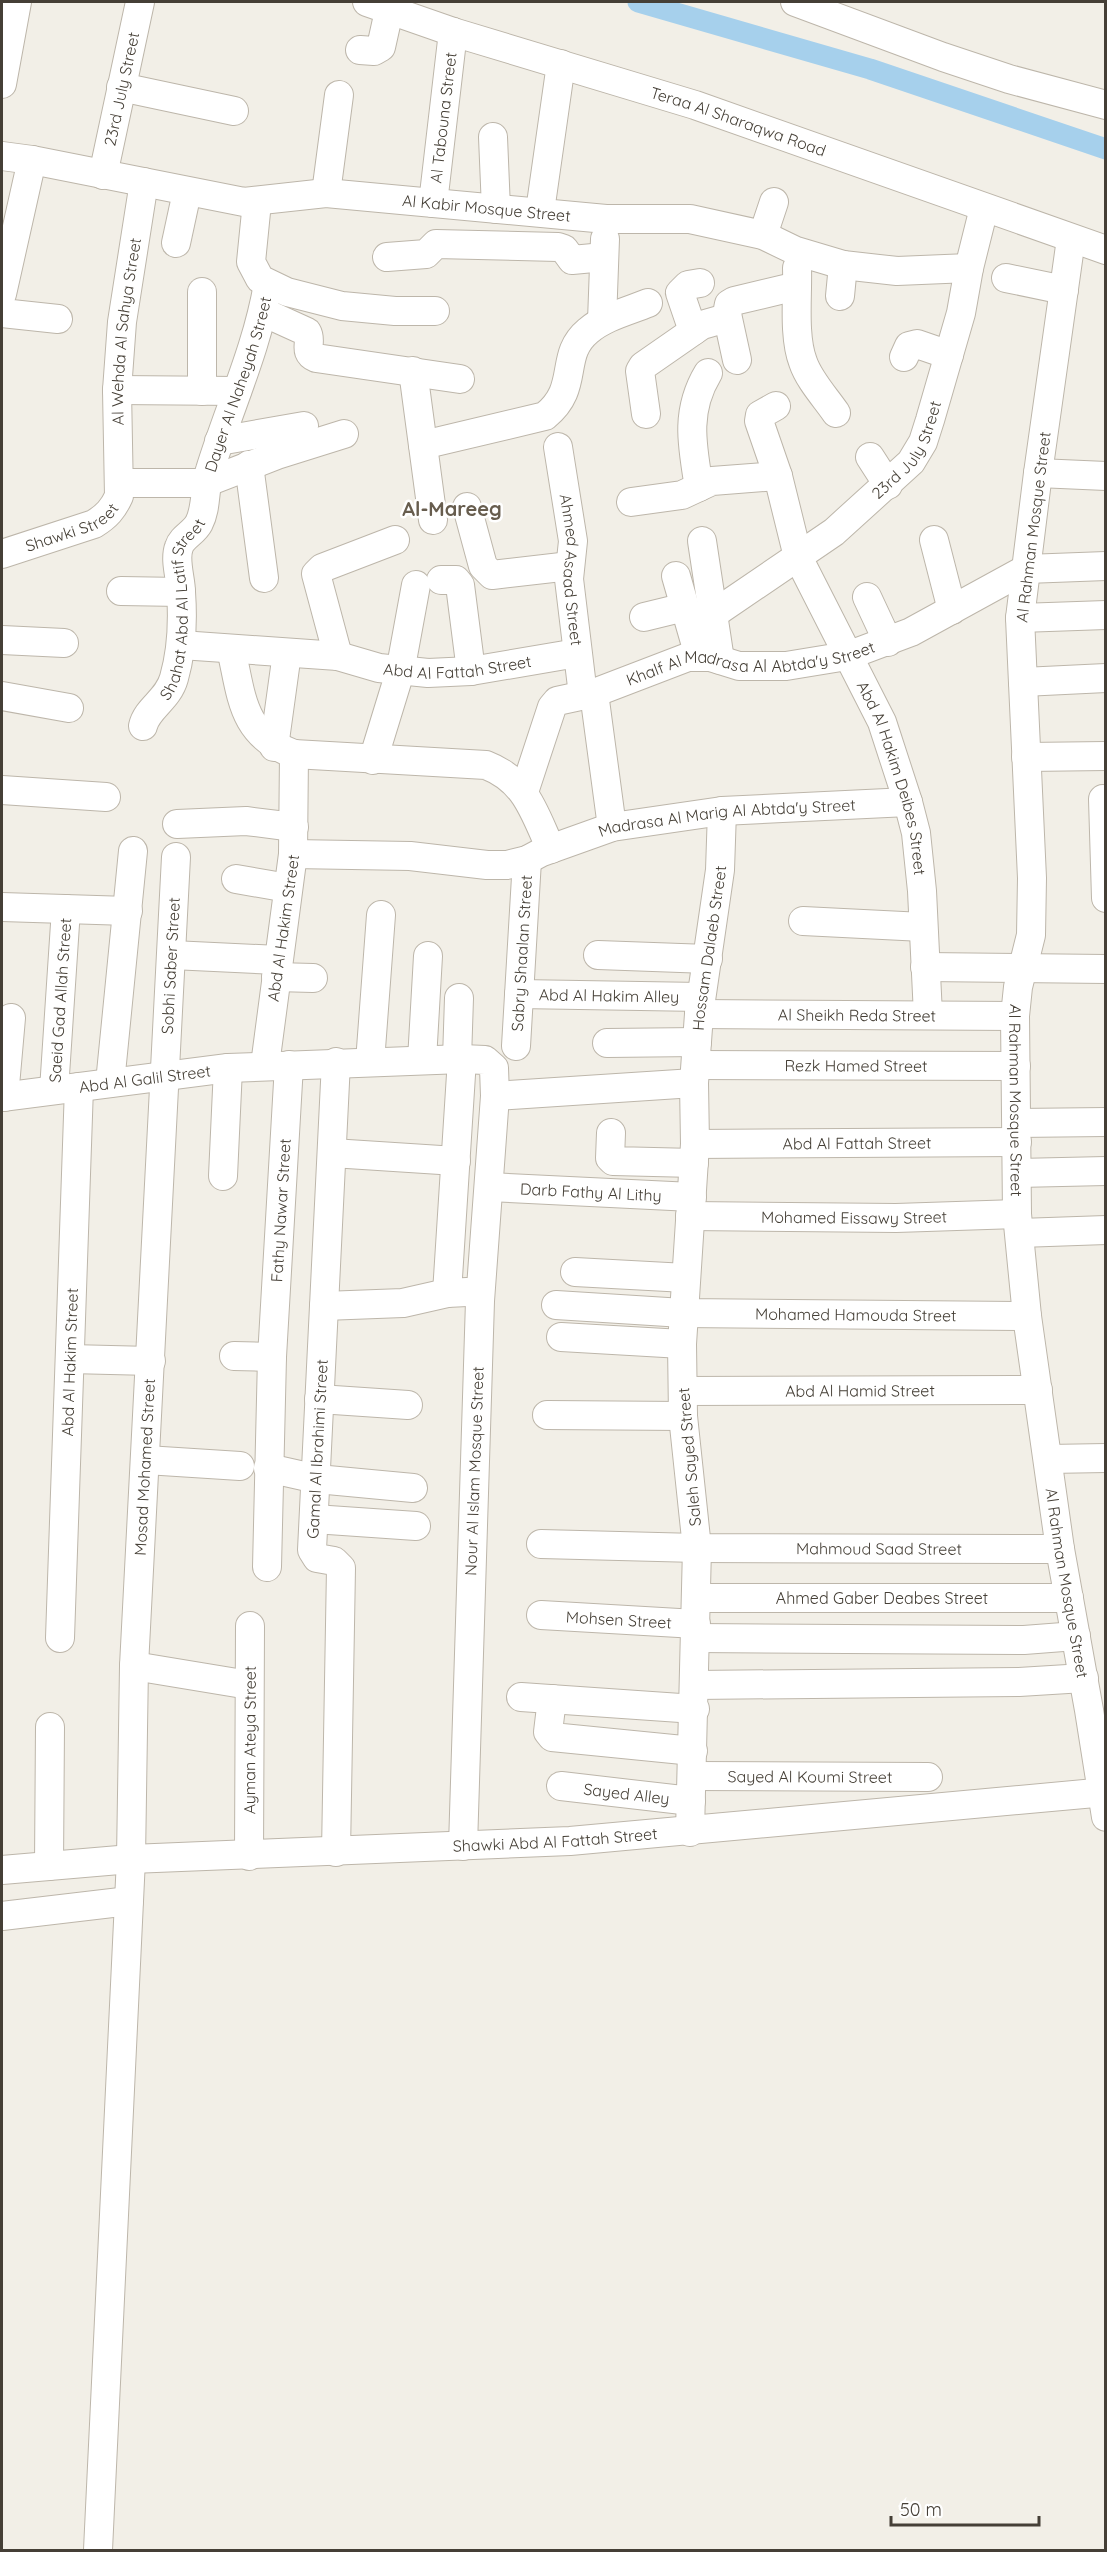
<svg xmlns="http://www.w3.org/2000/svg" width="1107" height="2552" viewBox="0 0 1107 2552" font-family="Quicksand,sans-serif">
<rect width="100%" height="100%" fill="#f2efe7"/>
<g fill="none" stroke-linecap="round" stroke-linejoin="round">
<!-- canal -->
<path stroke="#a6d0ec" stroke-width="21" d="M638,2L870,69L1106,149"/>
<defs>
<g id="minor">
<path id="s1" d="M367,2L453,32L695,105L1106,250"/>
<path d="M795,2L943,57L1009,79L1106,105"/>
<path d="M360,50L374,51L381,47L389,11"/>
<path d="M2,84L17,2"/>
<path d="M121,87L234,111"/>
<path d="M493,137L496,209"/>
<path id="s2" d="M2,156L32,160L244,202L326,193L606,219H690L763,235L796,251L843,265L897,271L969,268"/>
<path id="s3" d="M103,175L140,2"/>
<path d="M326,193L339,95"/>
<path d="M257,202L251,262L260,279L287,292L342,306L395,311H435"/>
<path id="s4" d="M433,203L453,32"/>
<path d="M540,211L561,64"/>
<path d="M763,235L774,202"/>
<path id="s5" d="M1071,239L1038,473L1020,618L1032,878L1031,935L1018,987L1015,1016L1017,1214L1027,1316L1060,1549L1089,1710L1106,1817"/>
<path d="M176,243L187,192"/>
<path d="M387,257L426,254L436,244L558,247L564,249L572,260L604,257"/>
<path d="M797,268C798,295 793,336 803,362C809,380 825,397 836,413"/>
<path d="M1006,278L1064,290"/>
<path d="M2,294L32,160"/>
<path d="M840,296L843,265"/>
<path d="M263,312L307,332C313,342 302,352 316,358L460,379"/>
<path d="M2,313L58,319"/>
<path d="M727,314L737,360"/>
<path d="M602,321L605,239"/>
<path d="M693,331L680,293L688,285L700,283"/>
<path d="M904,357L909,346L917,344L949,355"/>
<path d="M413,371L433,520"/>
<path d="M117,390L237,391"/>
<path d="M202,391V292"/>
<path id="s6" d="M776,406L760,415L759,421L778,476L798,557L882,722L908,802L916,833L922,891L928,1015"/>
<path d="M646,414L640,371L643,366L702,325L723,319L727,314L729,304L734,301L797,286"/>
<path d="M219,441L304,426"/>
<path d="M423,445L545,416C581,387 558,356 588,331C604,317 628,311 648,303"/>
<path id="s7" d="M558,447L573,541L569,579L583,695"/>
<path d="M870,457L888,485"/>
<path d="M249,465L264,578"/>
<path d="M1038,473L1106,476"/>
<path d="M119,483H205L277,455L344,434"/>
<path d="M699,487C692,445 685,411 708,373"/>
<path d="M631,502L682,495L712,481L778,476"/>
<path d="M467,507L483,566L492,575L570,566"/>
<path d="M934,540L952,610"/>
<path d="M702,541L720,660"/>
<path id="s8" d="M2,554L94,524C107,516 113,509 119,496L117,390L122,322L144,182"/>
<path d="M676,576L699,656"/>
<path d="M441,580H456L460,585L471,671"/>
<path d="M121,591L181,592"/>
<path d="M867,597L888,642"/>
<path id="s9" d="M715,613L834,532L911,462L923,442L930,420L961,313L969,268L984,208"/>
<path d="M644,617L685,607"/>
<path d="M1020,618L1106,615"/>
<path d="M2,640L64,643"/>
<path id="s10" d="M181,645L338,656L379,668L428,673L471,671L577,653"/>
<path d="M231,649C242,696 241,735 294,754L293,854L265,1065"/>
<path d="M338,656L316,574L322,568L395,540"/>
<path d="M1023,682L1106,678"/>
<path d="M594,693L612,827"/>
<path d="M2,696L69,708"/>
<path id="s11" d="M143,726C147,708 168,700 174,678C182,650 183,620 181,592C181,579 174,560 179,547C182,537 194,533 199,523C207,508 204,487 210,470C229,408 257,349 268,284"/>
<path d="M274,747L287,653"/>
<path d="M294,754L486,765C527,781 534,813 551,849"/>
<path d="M1026,757L1106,756"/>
<path d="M373,760L400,672L416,585"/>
<path d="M2,790L106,797"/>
<path id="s12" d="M524,792L552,707L557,701L594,693L688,657H710L739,666H786L847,656L911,632L1026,569L1106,566"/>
<path d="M1103,799L1106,898"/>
<path d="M177,824L246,821L294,827"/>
<path id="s13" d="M293,854L410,856L487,865H507L527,860L542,852L612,827L722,811L908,802"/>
<path d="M236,879L288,888"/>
<path d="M2,907L128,911"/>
<path d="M803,921L923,927"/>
<path d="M172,955L278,960"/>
<path d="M598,955L708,959"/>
<path d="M925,967L1106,969"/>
<path d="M276,977L313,978"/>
<path id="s14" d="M519,994L701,997"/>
<path id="s15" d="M699,1014L1015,1016"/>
<path d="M607,1043L697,1042"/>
<path id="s16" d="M516,1046L527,860"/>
<path d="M457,1059L459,998"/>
<path d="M422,1060L428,956"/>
<path d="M336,1062L312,1550L317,1558L334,1561L341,1568L336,1852"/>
<path d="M370,1062L381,915"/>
<path id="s17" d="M696,1065L1016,1066"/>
<path d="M110,1083L133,851"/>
<path id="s18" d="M54,1090L66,909"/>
<path d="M495,1096L694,1083"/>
<path id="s19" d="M2,1097L228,1068L462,1059L485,1060L494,1068L495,1096L480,1301L463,1846"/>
<path d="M4,1097L11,1018"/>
<path d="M1017,1123L1106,1122"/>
<path d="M611,1133L610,1158L613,1161L694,1163"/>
<path id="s20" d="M695,1144L1017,1142"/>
<path d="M332,1153L456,1161"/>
<path d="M1018,1173L1106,1171"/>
<path d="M223,1176L228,1068"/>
<path id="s21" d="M489,1187L692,1197"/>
<path id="s22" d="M690,1216L896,1218L1017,1214"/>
<path d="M1020,1233L1106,1230"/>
<path d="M575,1272L686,1278"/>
<path d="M447,1293L462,1059"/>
<path id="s23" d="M556,1305L683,1313L1027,1316"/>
<path d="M324,1306L403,1303L447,1293L467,1292"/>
<path d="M561,1337L682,1344"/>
<path d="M234,1356L272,1357"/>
<path d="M70,1359L151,1361"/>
<path id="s24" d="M683,1391L1038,1390"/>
<path d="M319,1399L408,1405"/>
<path d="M547,1415L683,1416"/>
<path d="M1048,1459L1106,1458"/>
<path d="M146,1460L240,1466"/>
<path d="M268,1468L317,1479L413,1488"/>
<path d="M314,1519L416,1526"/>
<path id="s25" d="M541,1544L697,1548L1060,1549"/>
<path id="s26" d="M267,1567L272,1357L289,1065"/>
<path id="s27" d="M696,1598H1069"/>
<path id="s28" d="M541,1615L696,1624"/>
<path id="s29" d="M60,1638L79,1087"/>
<path d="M695,1638L1024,1640L1076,1636"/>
<path d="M134,1666L249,1685"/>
<path d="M695,1685L1019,1682L1084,1678"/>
<path d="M521,1697L695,1709"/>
<path d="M552,1699L548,1732L552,1737L693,1751"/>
<path id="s30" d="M692,1776L928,1777"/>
<path id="s31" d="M561,1786L691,1801"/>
<path id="s32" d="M690,1832L697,1548L683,1416L682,1344L695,1144L694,1083L699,1014L720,870L722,811"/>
<path id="s33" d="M249,1856L250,1626"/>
<path d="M49,1866L50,1727"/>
<path id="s34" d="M2,1870L131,1859L570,1841L1106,1792"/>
<path d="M2,1916L129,1901"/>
<path id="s35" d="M98,2550L131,1859L134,1666L176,857"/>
</g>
</defs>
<!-- minor casing -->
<use href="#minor" stroke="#bdb6aa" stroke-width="30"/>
<!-- minor -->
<use href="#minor" stroke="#fff" stroke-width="28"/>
</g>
<g text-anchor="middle" stroke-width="5" stroke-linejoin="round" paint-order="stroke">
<!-- street labels -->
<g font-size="16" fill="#453f36" stroke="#fff">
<text dy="6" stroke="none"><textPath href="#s3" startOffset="88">23rd July Street</textPath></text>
<text dy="6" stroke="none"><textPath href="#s4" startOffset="86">Al Tabouna Street</textPath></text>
<text dy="6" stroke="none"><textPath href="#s1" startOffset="390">Teraa Al Sharaqwa Road</textPath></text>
<text dy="6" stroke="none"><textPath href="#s2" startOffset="490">Al Kabir Mosque Street</textPath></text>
<text dy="6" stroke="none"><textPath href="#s8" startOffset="300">Al Wehda Al Sahya Street</textPath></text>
<text dy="6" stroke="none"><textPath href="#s11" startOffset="366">Dayer Al Naheyah Street</textPath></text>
<text dy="6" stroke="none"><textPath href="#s9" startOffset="256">23rd July Street</textPath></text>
<text dy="6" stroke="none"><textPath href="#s8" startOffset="75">Shawki Street</textPath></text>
<text transform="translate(1033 527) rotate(-83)" y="6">Al Rahman Mosque Street</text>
<text dy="6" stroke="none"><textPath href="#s7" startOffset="124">Ahmed Asaad Street</textPath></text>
<text dy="6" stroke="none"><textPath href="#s11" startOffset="130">Shahat Abd Al Latif Street</textPath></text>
<text dy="6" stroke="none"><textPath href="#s10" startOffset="279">Abd Al Fattah Street</textPath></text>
<text dy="6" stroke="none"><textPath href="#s12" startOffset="298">Khalf Al Madrasa Al Abtda'y Street</textPath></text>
<text dy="6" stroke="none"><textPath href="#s6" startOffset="408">Abd Al Hakim Deibes Street</textPath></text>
<text dy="6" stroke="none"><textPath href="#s13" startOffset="442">Madrasa Al Marig Al Abtda'y Street</textPath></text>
<text transform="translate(283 928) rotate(-82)" y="6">Abd Al Hakim Street</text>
<text dy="6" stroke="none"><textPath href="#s32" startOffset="886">Hossam Dalaeb Street</textPath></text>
<text dy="6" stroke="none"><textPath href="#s16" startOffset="93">Sabry Shaalan Street</textPath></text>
<text dy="6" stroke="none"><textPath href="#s35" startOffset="1586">Sobhi Saber Street</textPath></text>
<text dy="6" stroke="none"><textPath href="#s14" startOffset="90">Abd Al Hakim Alley</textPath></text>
<text dy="6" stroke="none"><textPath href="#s18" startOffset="90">Saeid Gad Allah Street</textPath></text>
<text dy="6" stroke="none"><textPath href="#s15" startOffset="158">Al Sheikh Reda Street</textPath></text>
<text dy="6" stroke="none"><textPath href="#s17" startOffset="160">Rezk Hamed Street</textPath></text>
<text dy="6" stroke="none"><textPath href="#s19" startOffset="144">Abd Al Galil Street</textPath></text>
<text dy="6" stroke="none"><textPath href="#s5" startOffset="867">Al Rahman Mosque Street</textPath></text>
<text dy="6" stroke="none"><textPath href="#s20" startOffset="162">Abd Al Fattah Street</textPath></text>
<text dy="6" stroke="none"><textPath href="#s21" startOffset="102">Darb Fathy Al Lithy</textPath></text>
<text dy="6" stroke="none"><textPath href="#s26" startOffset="357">Fathy Nawar Street</textPath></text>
<text dy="6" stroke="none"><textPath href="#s22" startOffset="164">Mohamed Eissawy Street</textPath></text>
<text dy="6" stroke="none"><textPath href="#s23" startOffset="300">Mohamed Hamouda Street</textPath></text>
<text dy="6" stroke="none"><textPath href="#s29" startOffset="276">Abd Al Hakim Street</textPath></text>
<text dy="6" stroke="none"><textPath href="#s24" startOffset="177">Abd Al Hamid Street</textPath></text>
<text transform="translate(317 1449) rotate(-87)" y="6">Gamal Al Ibrahimi Street</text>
<text transform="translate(689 1457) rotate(-95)" y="6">Saleh Sayed Street</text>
<text dy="6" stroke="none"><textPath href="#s35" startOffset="1084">Mosad Mohamed Street</textPath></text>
<text transform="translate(474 1471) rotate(-88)" y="6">Nour Al Islam Mosque Street</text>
<text dy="6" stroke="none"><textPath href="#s25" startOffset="338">Mahmoud Saad Street</textPath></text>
<text dy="6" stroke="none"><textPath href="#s5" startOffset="1353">Al Rahman Mosque Street</textPath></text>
<text dy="6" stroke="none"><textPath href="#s27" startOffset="186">Ahmed Gaber Deabes Street</textPath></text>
<text dy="6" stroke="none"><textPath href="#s28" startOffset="78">Mohsen Street</textPath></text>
<text dy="6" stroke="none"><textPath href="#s33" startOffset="116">Ayman Ateya Street</textPath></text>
<text dy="6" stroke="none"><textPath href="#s30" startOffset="118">Sayed Al Koumi Street</textPath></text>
<text dy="6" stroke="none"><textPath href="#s31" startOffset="66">Sayed Alley</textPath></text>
<text dy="6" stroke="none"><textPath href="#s34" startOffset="554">Shawki Abd Al Fattah Street</textPath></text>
</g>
<!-- quarter labels -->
<g font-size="20" font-weight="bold" fill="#675d4e" stroke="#fff">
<text x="452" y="516">Al-Mareeg</text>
</g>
</g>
<!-- border -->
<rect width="1107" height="2552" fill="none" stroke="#453f36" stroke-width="6"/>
<!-- scale -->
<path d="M891 2516v9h148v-9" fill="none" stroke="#453f36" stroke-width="3"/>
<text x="900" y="2516" font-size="18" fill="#453f36" stroke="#ffffff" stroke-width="4.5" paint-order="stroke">50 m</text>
</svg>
